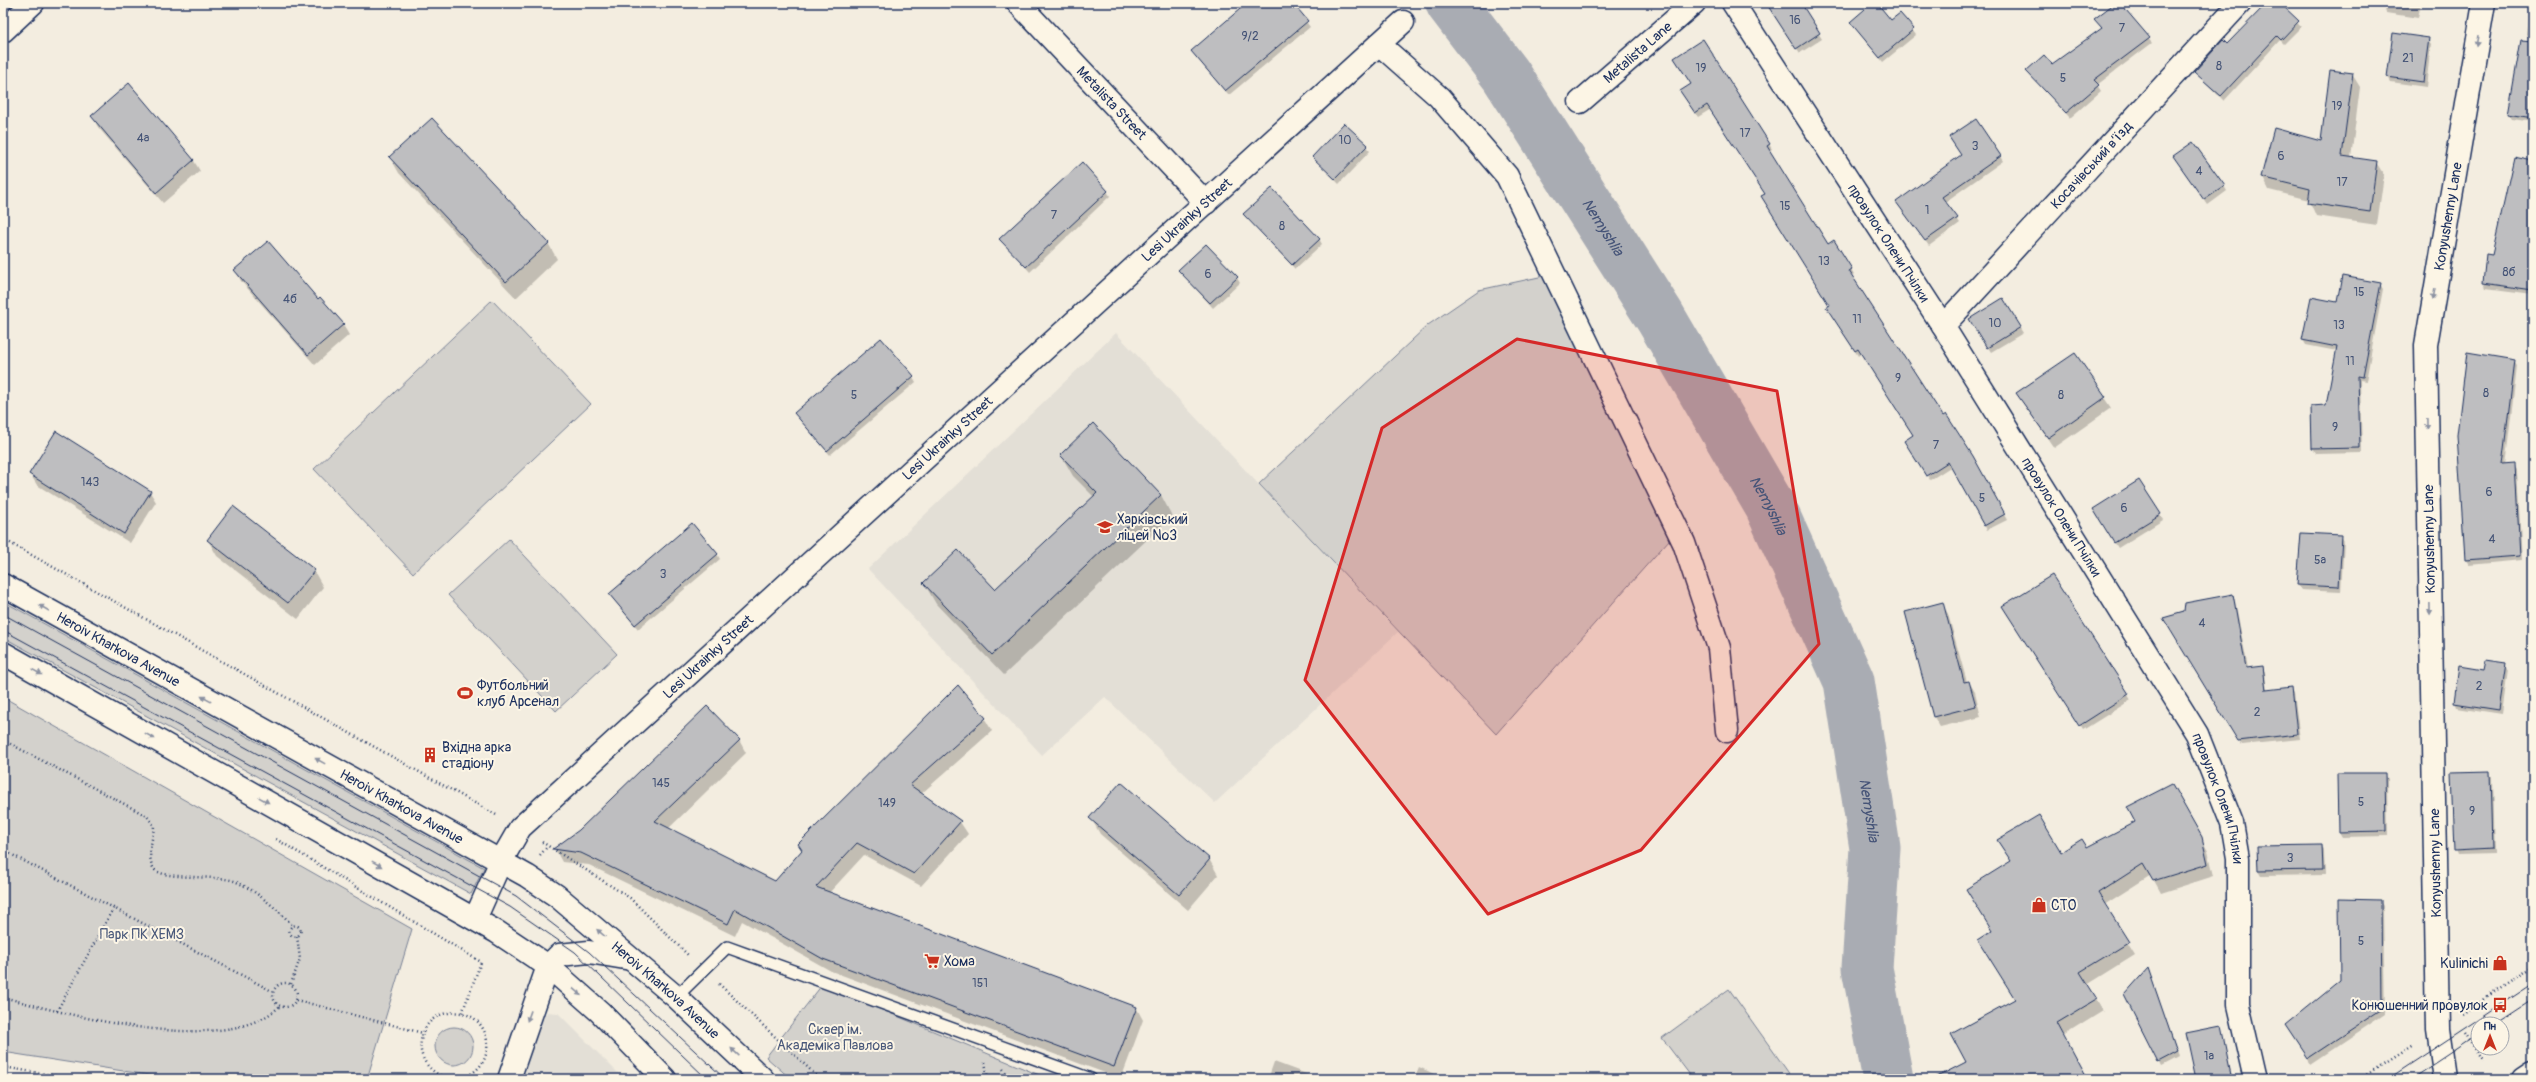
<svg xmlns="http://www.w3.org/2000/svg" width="2536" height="1082" viewBox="0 0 2536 1082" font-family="Pangolin,sans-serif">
<rect width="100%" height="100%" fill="#f3ede0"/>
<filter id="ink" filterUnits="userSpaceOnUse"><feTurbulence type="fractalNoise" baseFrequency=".025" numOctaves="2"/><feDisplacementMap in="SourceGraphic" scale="8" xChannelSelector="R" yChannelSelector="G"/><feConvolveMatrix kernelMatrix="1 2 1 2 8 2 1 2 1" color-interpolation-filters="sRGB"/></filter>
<g filter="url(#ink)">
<!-- built -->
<g fill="#e3dfd6">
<path d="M1116,333L1398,632L1215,803L1105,697L1042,755L868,569Z"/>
<path d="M547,1012L558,1013L624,1079H522L540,1024Z"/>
</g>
<!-- green -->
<g fill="#d3d1cc" stroke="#778095">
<path d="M1553,274L1678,530L1496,734L1259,484L1428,325L1479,290Z"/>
<path d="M492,300L591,404L413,573L314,469Z"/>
<path d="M509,539L617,654L556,711L448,595Z"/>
<path d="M3,601L484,868L471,894L3,637Z"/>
<path d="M3,697L412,929L367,1079H174L3,1052Z"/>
<path d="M822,985L1049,1079H791L766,1057Z"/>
<path d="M1729,989L1793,1079H1693L1662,1038Z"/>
<circle cx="454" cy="1046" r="19"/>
</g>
<!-- shadow -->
<g fill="#0003">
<path d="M1249,3H1292L1310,27L1229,95L1195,56Z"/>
<path d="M1777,3H1799L1822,39L1800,53L1773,13Z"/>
<path d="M1874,3L1891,21L1900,14L1916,35L1883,62L1851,22Z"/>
<path d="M2117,3L2152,43L2097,85L2101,91L2070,118L2028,71L2052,65L2102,29L2095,19Z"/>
<path d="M2182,3H2191L2187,8Z"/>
<path d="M2268,3H2279L2301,27L2284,44L2280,40L2224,101L2195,72L2227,45Z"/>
<path d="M2383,3H2421L2418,18L2386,13Z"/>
<path d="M2530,3H2533V40L2529,39L2526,34Z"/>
<path d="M2428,39L2431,44L2426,87L2391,82L2388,77Z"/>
<path d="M2352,74L2360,87L2351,158L2376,162L2384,175L2377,225L2316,216L2309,200L2269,190L2262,176L2322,142Z"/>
<path d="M2533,81V122L2512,119L2509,114Z"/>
<path d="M1692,84L1769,144L1772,149L1769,151L1828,246L1834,242L1854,274L1851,276L1943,417L1972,456L2007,520L1987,530L1952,466L1930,480L1908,446L1914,436L1862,353L1858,356L1830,312V306L1766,194L1711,109L1698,117L1684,96Z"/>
<path d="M129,85L194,161L200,171L163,203L98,127L92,116Z"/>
<path d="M1976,120L2003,161L1945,202L1960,223L1929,246L1900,207L1962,155Z"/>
<path d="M1344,124L1370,151L1339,184L1313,157Z"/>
<path d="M390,157L548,243L557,259L516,298L399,173Z"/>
<path d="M2174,157L2224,186L2227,191L2208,205Z"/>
<path d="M2533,162V294L2486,288L2484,283L2487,255L2493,256Z"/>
<path d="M1107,191L1110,196L1030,272L1001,239Z"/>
<path d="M1244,214L1319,239L1322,244L1295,269Z"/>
<path d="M235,270L318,301L343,325L349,335L315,365L241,281Z"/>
<path d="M1179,270L1237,278L1240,283L1213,308Z"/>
<path d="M2380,284L2383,289L2366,381L2360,380L2362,453L2316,454L2313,449L2327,406L2337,351L2306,345L2303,340L2337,303Z"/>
<path d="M2002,300L2023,333L1991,352L1970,319Z"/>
<path d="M2075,354L2111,408L2054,448L2017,394Z"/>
<path d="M2514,361L2517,366L2505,466L2514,465L2517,470L2522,560L2469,565L2466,560L2458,435Z"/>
<path d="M913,377L916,382L830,455L795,413Z"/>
<path d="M1061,455L1161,495L1172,516L1004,675L936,604L924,583L995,591L1094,497L1073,476Z"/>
<path d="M30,474L150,492L156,502L130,543L37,485Z"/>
<path d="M2139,481L2163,520L2118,548L2094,510Z"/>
<path d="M2341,536L2344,541L2341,592L2301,590L2298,585Z"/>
<path d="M208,540L314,571L323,587L298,619L217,556Z"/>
<path d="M717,554L720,559L638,629L610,595Z"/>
<path d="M2233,596L2235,601L2248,668L2262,667L2265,672L2267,691L2291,688L2294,693L2300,739L2242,745L2164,618Z"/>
<path d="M1942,603L1948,614L1967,682H1969L1975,692L1981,717L1940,727L1934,717Z"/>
<path d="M2006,611L2128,695L2131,700L2083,730Z"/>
<path d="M2505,664L2508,669L2502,714L2457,707L2455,702Z"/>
<path d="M985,719L992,731L921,794L960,822L968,834L921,886L864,855L829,893L1136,1007L1143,1020L1121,1079L831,971L742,921L735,936L589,865L562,862L555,849L580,830L739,740L746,753L668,829L776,882Z"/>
<path d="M2489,772L2492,777L2494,854L2457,855L2455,850Z"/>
<path d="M2384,774L2387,779L2388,836L2342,837L2339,832Z"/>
<path d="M2172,785L2208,850L2214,876L2161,893L2151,875L2104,905L2135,955L2087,985L2103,1011L2063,1036L2087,1079H1958L1967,1062L2016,1000L1993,932L2061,853L2087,849L2136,822Z"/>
<path d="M1091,818L1209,859L1218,875L1188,910L1100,834Z"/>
<path d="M2322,846L2324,851L2325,875L2261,876L2258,871V847Z"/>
<path d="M2533,847V863L2526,852Z"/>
<path d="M2380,901L2383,906L2385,1014L2312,1063L2290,1031L2341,982Z"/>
<path d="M2150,974L2179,1057L2162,1066L2126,995Z"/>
<path d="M2220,1027L2233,1079H2197Z"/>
<path d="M1274,1062L1320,1079H1268Z"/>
<path d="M1419,1067L1445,1079H1414Z"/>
</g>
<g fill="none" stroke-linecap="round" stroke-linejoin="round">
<!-- river -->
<path stroke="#a9acb3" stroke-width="51" id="s1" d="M1451,3L1506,75L1660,317L1770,506L1849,681L1875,848L1867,968L1888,1079"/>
</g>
<!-- building -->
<g fill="#bebec0" stroke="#1b2f5e">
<path d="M1247,3H1293L1308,21L1225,91L1191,51Z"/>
<path d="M1766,3H1801L1820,33L1796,49Z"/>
<path d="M1872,3H1877L1891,20L1900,13L1914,29L1880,58L1850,22Z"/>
<path d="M2115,3H2120L2150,38L2094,80L2099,85L2066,113L2026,71L2044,55L2052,64L2102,28L2094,19Z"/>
<path d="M2267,3H2280L2299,21L2281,40L2277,36L2221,96L2194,72L2223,40L2227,44Z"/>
<path d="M2393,33L2429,38L2423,82L2387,77Z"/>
<path d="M1703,39L1770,144L1767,146L1828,244L1834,240L1852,269L1849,271L1897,345L1943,416L1946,414L1973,456L2005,514L1984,526L1948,462L1926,476L1904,441L1913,435L1858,349L1855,351L1826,307L1829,305L1761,196L1765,194L1707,105L1695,113L1680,91L1691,84L1674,58Z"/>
<path d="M2521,40L2533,41V118L2508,114Z"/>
<path d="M2330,70L2353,73L2342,156L2377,161L2370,212L2308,203L2310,189L2261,177L2274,128L2321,141Z"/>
<path d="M129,83L194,160L156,193L91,116Z"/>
<path d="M432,118L549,243L506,282L389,157Z"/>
<path d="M1976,119L2001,156L1942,197L1958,218L1925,241L1896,202L1961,155L1949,137Z"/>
<path d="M1344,123L1368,145L1335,179L1312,157Z"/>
<path d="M2193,142L2225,186L2204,200L2173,156Z"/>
<path d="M2514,157L2533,161V290L2483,283L2486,254L2492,255Z"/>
<path d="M1082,162L1108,191L1026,267L999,239Z"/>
<path d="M1272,188L1320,239L1292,265L1243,214Z"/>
<path d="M268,241L318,299L320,297L344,324L308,355L234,270Z"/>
<path d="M1206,244L1238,277L1210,303L1178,270Z"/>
<path d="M2342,276L2381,283L2363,377L2358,376L2360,448L2312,449L2311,406L2326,405L2337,347L2302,340L2311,297L2337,302Z"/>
<path d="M2003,298L2021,327L1987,348L1969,319Z"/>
<path d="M881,338L914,376L827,451L794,413Z"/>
<path d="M2467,352L2515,360L2502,465L2515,464L2520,556L2465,560L2457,435Z"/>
<path d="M2075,353L2106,397L2048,438L2016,393Z"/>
<path d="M1093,423L1161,495L992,655L923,583L958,550L995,589L1097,493L1060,455Z"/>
<path d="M56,431L151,491L124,534L29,474Z"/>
<path d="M2139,480L2161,514L2114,543L2093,509Z"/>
<path d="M233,506L315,570L288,603L207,540Z"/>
<path d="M692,523L718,554L635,625L609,594Z"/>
<path d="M2301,533L2342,535L2339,587L2297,585Z"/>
<path d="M2052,575L2129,694L2079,726L2002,606Z"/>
<path d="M2233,594L2246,668L2263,666L2266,690L2292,687L2297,734L2238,741L2163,618L2184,612L2185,603Z"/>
<path d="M1943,602L1964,682L1969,681L1976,706L1933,717L1905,612Z"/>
<path d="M2485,660L2506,663L2499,710L2454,703L2459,666L2483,670Z"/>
<path d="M958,685L986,718L910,785L961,821L914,874L857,843L816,887L1137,1007L1114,1067L823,959L735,909L728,924L581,853L553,849L579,830L707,706L740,740L655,821L775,881L802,850L798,844Z"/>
<path d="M2490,771L2492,849L2454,851L2451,772Z"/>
<path d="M2337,773H2385L2386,831L2338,832Z"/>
<path d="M1121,782L1210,859L1179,895L1089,818Z"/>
<path d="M2172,784L2202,837L2208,864L2153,881L2143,864L2098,893L2129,942L2080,972L2097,999L2057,1023L2087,1079H1933L1966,1062L1951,1034L2015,999L1978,940L1992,931L1966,889L2011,861L1997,840L2039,815L2061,852L2082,839L2087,847L2135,822L2127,807Z"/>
<path d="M2322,845L2323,870L2258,871L2257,846Z"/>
<path d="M2339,899L2381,900L2382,1009L2308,1058L2286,1025L2340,981Z"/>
<path d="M2148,968L2177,1052L2158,1062L2124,995Z"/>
<path d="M2221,1026L2232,1079H2196L2186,1033Z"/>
</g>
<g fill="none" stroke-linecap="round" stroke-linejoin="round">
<defs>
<path id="service" d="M676,997L727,947L1091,1079"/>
<g id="minor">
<path id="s2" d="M1018,3L1206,203"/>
<path id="s3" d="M1733,3L1943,326L2197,734L2232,823L2238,858V1005L2255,1079"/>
<path d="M3,31L33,3"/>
<path d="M1379,44L1439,97L1507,176L1684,543L1719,648L1727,731"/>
<path id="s4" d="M1580,102L1694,3"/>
<path id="s5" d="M1943,326L2240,3"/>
<path id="s6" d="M475,919L501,861L520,828L1403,22"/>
<path id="s7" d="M2445,1079L2438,1030L2426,345L2484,3"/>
</g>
<g id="primary">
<path id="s8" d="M3,585L527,876L557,896L676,997L763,1079"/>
<path d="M3,653L497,932L548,966L600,1012L665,1079"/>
<path d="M509,1079L548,966L559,955L589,952L631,959"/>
<path d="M2524,1079L2533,1073"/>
</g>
</defs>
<!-- service casing -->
<use href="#service" stroke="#1b2f5e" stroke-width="14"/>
<!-- minor casing -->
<use href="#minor" stroke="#1b2f5e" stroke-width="25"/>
<!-- primary casing -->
<use href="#primary" stroke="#1b2f5e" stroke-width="25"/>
<!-- path -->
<g stroke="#1b2f5e" stroke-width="2.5" stroke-dasharray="1 3" stroke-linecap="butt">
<path d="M3,539L498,816"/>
<path d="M3,740L147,816L154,826C153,839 146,857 154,869C162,880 217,875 234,881C253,888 280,911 293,926"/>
<path d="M276,839L481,962L462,1013"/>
<path d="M542,842L630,898L689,956"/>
<path d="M3,850L272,991"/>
<path d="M540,855L548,846"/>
<circle cx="295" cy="931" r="5.5"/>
<circle cx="285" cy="995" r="12"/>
<path d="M291,984L300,959L297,936"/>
<path d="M719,984L820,1079"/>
<path d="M3,997C70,1015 225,1059 280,1006"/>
<path d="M296,1000L423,1033"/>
<path d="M57,1011L113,909"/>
<path d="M2463,1014L2533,967"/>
<path d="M2465,1033L2485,1063"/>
<path d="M985,1062L988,1079"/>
<path d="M3,1067L75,1079"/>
<path d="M1003,1069L1011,1079"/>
<path d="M452,1079C427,1075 412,1051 426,1027C430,1020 439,1014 448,1013C493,1006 504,1071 456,1079"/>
<path d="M2360,1079L2413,1045"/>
</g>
<!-- service -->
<use href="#service" stroke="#fcf5e5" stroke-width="11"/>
<!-- minor -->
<use href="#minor" stroke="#fcf5e5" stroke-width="22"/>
<!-- primary -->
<use href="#primary" stroke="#fcf5e5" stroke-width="22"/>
<!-- tram -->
<g stroke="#1b2f5e" stroke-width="1">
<path d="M3,614L516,896L589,952L725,1079"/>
<path d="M3,630L510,907L575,952L707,1079"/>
<path d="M2495,1024L2533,999"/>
<path d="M2388,1079L2533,983"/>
<path d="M2412,1079L2478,1035"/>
</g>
</g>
<!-- one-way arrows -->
<defs><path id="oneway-solid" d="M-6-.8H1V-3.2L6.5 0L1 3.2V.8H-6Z"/></defs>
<g fill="#8c92a2">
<use href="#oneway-solid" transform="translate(2478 41) rotate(100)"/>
<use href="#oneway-solid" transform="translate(2434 294) rotate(100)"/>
<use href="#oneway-solid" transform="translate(2427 423) rotate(89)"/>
<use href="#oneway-solid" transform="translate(44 608) rotate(-150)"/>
<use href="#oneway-solid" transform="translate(2430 609) rotate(89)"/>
<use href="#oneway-solid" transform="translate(37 672) rotate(29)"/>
<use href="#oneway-solid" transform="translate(206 699) rotate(-151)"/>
<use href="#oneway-solid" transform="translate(150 736) rotate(29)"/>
<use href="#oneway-solid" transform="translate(320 761) rotate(-151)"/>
<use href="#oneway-solid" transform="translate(264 800) rotate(29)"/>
<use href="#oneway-solid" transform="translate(377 864) rotate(29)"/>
<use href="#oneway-solid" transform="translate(601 933) rotate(-139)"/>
<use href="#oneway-solid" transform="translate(577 992) rotate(41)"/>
<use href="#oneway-solid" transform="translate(529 1016) rotate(110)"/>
<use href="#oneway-solid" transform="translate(735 1052) rotate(-137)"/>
</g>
</g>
<!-- marked area -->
<path fill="#d62828" fill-opacity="0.2" stroke="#d62828" stroke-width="3" stroke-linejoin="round" d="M1517,339L1777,391L1819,644L1641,850L1488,914L1305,680L1382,428Z"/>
<!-- icons -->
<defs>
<symbol id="school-bare" viewBox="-9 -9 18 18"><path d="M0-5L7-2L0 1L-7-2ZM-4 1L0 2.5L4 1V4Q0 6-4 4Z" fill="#c8321e" stroke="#fcf5e5" stroke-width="2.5" paint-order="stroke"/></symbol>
<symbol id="stadium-bare" viewBox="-9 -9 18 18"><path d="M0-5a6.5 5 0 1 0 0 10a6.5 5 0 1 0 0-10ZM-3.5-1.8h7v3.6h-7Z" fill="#c8321e" stroke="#fcf5e5" stroke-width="2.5" paint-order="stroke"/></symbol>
<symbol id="building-bare" viewBox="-9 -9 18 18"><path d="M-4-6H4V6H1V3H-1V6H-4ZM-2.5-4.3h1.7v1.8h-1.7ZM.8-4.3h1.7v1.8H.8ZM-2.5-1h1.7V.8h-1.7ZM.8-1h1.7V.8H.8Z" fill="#c8321e" stroke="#fcf5e5" stroke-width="2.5" paint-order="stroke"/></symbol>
<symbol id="shop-bare" viewBox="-9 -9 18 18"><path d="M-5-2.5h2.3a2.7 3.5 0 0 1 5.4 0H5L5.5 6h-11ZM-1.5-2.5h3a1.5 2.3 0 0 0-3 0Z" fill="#c8321e" stroke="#fcf5e5" stroke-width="2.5" paint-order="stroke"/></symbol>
<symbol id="supermarket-bare" viewBox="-9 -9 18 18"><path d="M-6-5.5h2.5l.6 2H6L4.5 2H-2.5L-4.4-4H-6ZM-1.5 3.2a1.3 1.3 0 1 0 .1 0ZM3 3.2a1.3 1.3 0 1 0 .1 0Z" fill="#c8321e" stroke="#fcf5e5" stroke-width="2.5" paint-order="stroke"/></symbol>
<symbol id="bus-bare" viewBox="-9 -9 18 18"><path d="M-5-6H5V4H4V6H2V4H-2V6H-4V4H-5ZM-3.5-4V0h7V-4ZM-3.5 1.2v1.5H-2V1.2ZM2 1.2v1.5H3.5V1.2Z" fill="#c8321e" stroke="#fcf5e5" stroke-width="2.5" paint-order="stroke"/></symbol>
</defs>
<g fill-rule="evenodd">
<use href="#school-bare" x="1094" y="516" width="22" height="22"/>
<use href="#stadium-bare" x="454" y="682" width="22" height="22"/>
<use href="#building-bare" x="419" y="744" width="22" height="22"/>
<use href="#shop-bare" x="2028" y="894" width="22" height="22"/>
<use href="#supermarket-bare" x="921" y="950" width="22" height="22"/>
<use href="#shop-bare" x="2489" y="952" width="22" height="22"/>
<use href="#bus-bare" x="2489" y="994" width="22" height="22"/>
</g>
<g text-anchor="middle" stroke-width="4" stroke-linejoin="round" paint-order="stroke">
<!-- number labels -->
<g font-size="12" fill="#445376">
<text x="1795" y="24">16</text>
<text x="2122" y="32">7</text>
<text x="1250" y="40">9/2</text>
<text x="2408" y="62">21</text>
<text x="2219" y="70">8</text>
<text x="1701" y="72">19</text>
<text x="2063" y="82">5</text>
<text x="2337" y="110">19</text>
<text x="1745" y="137">17</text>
<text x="143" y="142">4а</text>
<text x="1345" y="144">10</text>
<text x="1975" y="150">3</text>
<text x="2281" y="160">6</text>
<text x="2199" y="175">4</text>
<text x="2342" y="186">17</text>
<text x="1785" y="210">15</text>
<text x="1927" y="214">1</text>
<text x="1054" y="219">7</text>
<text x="1282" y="230">8</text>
<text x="1824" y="265">13</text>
<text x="2509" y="276">8б</text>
<text x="1208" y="278">6</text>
<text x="2359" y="296">15</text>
<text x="290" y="303">4б</text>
<text x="1857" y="323">11</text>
<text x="1995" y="327">10</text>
<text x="2339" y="329">13</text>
<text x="2350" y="365">11</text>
<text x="1898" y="382">9</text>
<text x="2486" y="397">8</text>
<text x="854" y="399">5</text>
<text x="2061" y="399">8</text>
<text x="2335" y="431">9</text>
<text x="1936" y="449">7</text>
<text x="90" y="486">143</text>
<text x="2489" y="496">6</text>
<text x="1982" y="502">5</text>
<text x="2124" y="512">6</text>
<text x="2492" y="543">4</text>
<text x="2320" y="564">5а</text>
<text x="663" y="578">3</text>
<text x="2202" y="627">4</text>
<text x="2479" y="690">2</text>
<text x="2257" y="716">2</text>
<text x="661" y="787">145</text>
<text x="2361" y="806">5</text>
<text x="887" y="807">149</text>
<text x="2472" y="815">9</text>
<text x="2290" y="862">3</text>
<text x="2361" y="945">5</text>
<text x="980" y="987">151</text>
<text x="2209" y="1060">1а</text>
</g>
<!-- street labels -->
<g font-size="14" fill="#1b2f5e" stroke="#fcf5e5">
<text dy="5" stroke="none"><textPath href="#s4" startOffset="76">Metalista Lane</textPath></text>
<text dy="5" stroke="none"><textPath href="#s2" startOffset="137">Metalista Street</textPath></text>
<text dy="5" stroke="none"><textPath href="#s5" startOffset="219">Косачівський в’їзд</textPath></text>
<text dy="5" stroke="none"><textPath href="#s7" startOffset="865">Konyushenny Lane</textPath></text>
<text dy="5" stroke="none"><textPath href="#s6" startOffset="1004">Lesi Ukrainky Street</textPath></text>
<text dy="5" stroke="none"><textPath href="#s3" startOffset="286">провулок Олени Пчілки</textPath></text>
<text dy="5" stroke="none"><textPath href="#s6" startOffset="680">Lesi Ukrainky Street</textPath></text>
<text dy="5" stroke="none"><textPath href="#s3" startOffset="610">провулок Олени Пчілки</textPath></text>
<text transform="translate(2429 539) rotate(-91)" y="5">Konyushenny Lane</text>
<text dy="5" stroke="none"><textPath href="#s8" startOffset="132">Heroiv Kharkova Avenue</textPath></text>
<text dy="5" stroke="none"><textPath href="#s6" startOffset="356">Lesi Ukrainky Street</textPath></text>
<text dy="5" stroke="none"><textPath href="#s3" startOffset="934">провулок Олени Пчілки</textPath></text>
<text dy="5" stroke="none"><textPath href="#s8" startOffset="456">Heroiv Kharkova Avenue</textPath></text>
<text transform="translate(2435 863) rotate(-91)" y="5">Konyushenny Lane</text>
<text dy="5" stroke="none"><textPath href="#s8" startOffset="779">Heroiv Kharkova Avenue</textPath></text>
</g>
<!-- poi labels -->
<g font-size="14" fill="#1b2f5e" stroke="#fcf5e5" text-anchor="start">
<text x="1117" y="524">Харківський<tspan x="1117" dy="16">ліцей №3</tspan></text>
<text x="477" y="690">Футбольний<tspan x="477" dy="16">клуб Арсенал</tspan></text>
<text x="442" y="752">Вхідна арка<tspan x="442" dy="16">стадіону</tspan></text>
<text x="2051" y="910">СТО</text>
<text x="944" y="966">Хома</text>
<text x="2488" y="968" text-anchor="end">Kulinichi</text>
<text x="2488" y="1010" text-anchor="end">Конюшенний провулок</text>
</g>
<!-- park labels -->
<g font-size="14" fill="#49587a" stroke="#fcf5e5">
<text x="142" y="939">Парк ПК ХЕМЗ</text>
<text x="835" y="1034">Сквер ім.<tspan x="835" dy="16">Академіка Павлова</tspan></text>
</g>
<!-- water labels -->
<g font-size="15" font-style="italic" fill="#465478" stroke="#fcf5e5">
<text dy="5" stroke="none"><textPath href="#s1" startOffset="271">Nemyshlia</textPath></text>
<text dy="5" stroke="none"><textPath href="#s1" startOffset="595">Nemyshlia</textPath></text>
<text dy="5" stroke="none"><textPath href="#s1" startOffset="919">Nemyshlia</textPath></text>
</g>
</g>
<!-- margin -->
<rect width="2536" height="1082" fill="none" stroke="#fcf5e5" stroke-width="16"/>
<rect x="8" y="8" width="2520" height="1066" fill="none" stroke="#1b2f5e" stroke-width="1.5" filter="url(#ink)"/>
<!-- north arrow -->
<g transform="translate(2490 1036)"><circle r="19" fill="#fcf5e5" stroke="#a2a6af"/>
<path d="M0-3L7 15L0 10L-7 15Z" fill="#c8321e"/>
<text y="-6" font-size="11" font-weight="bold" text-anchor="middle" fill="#1b2f5e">Пн</text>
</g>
</svg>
